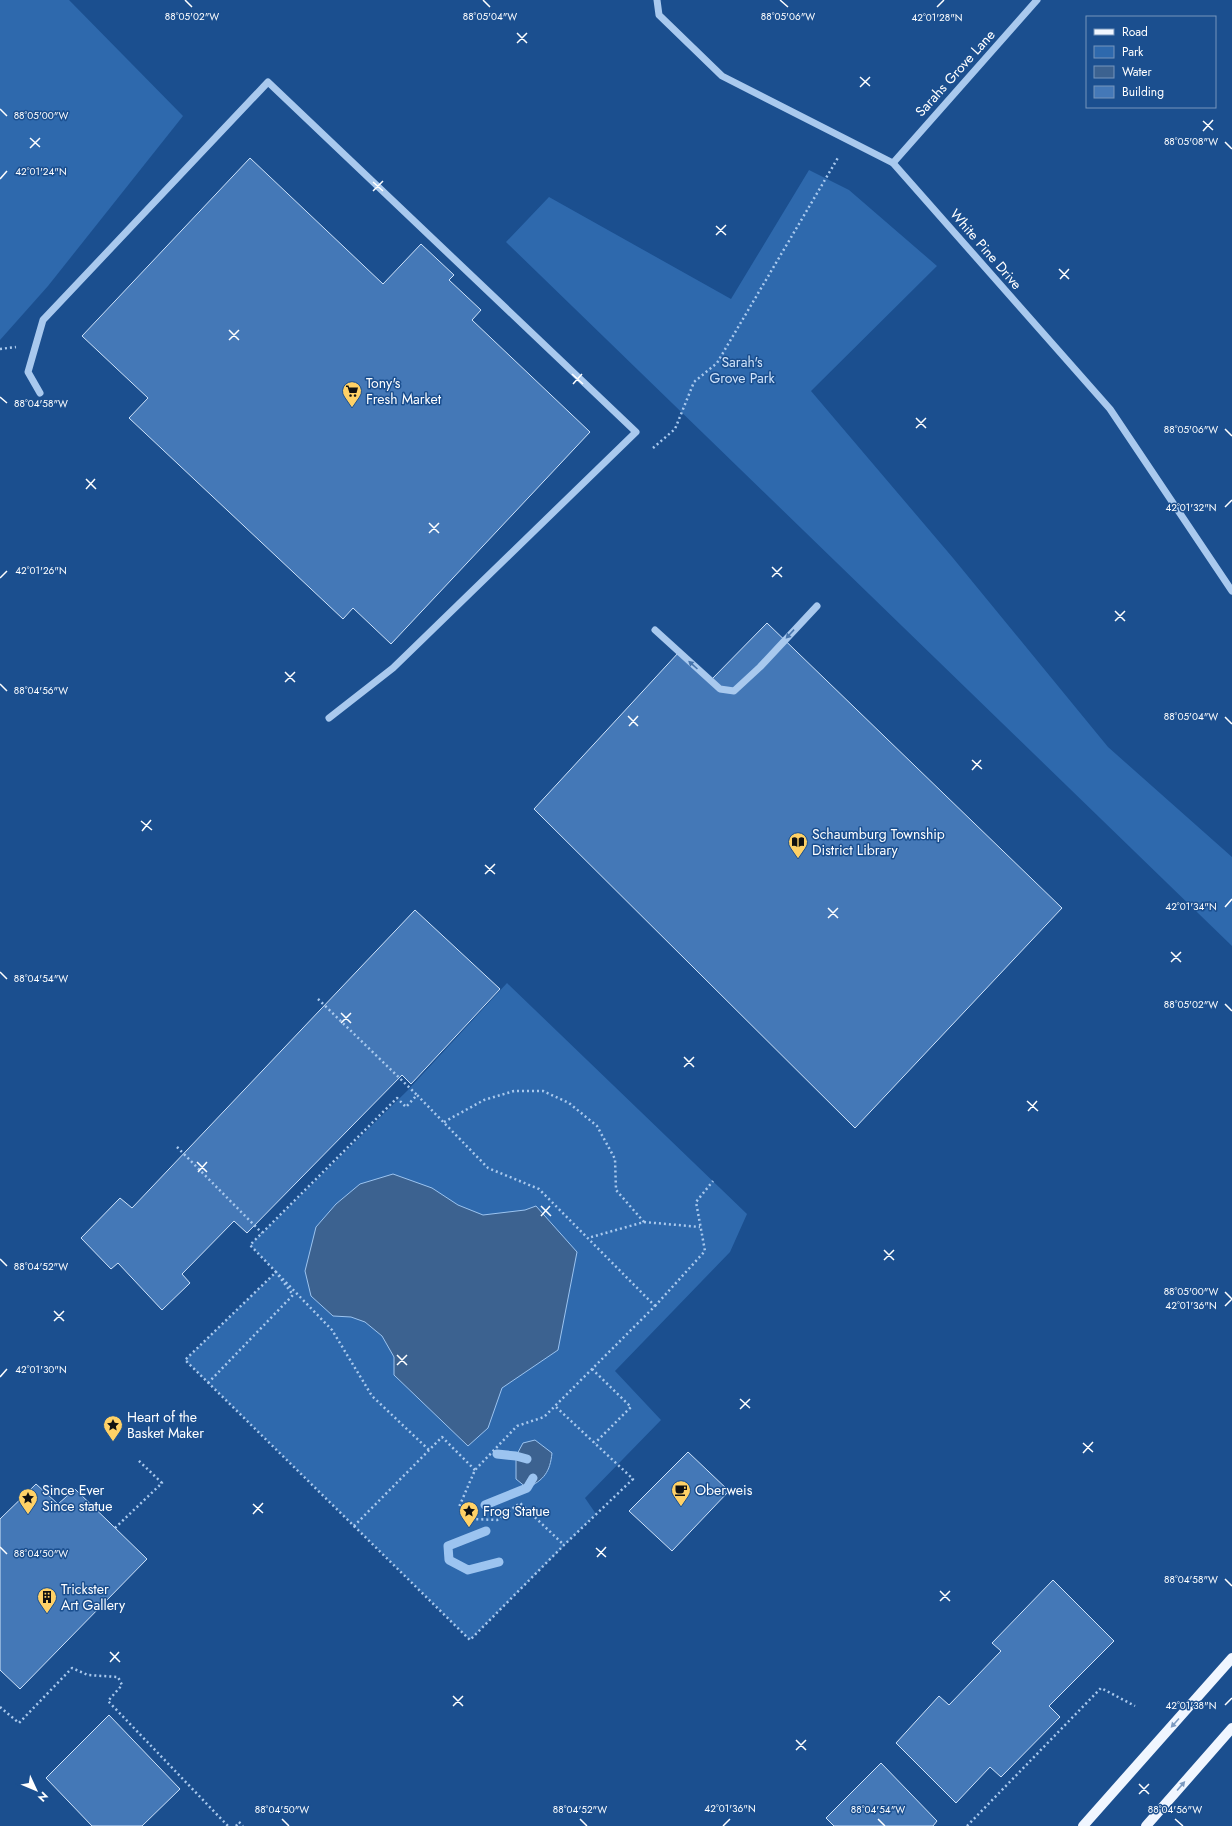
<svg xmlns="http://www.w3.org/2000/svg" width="1232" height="1826" viewBox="0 0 1232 1826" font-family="Jost,sans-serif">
<rect width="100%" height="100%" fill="#1b4f8f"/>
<!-- green -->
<g fill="#2e69ad">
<path d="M0,0H69L183,116L48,286L0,340Z"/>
<path d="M809,170L849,190L937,266L811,391L953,558L1108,747L1232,857V946L506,242L549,197L731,299Z"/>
<path d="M507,983L747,1214L730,1252L615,1371L661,1420L585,1498L596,1514L470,1640L185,1360L276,1272L250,1245L408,1090Z"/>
</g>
<!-- water -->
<g fill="#3c6290" stroke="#9cc4f0">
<path d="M393,1174L432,1188L458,1205L483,1215L525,1210L536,1206L577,1252L558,1350L502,1388L488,1428L468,1446L394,1375V1357L382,1336L365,1322L351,1317L333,1316L311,1296L305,1271L316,1227L336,1204L360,1184Z"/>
<path d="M535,1440L552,1453C550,1472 544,1480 527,1488L516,1479V1456L523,1443Z"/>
</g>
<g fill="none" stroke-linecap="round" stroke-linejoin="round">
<!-- stream -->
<g stroke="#9cc4f0" stroke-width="9">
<path d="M497,1454L516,1456L527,1459"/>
<path d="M485,1505L527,1488L533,1478"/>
<path d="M486,1531L448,1546L449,1560L468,1570L499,1562"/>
</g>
</g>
<!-- building -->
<g fill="#4478b7" stroke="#cfe3fa">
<path d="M250,158L383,284L421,244L454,275L449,280L481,310L472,320L590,432L391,644L353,608L343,619L129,418L148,398L82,336Z"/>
<path d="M767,623L1062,908L855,1128L534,809L679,652L710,681Z"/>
<path d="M415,910L500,989L411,1084L402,1075L247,1233L234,1221L182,1274L190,1283L162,1310L118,1263L111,1269L81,1238L120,1198L132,1208Z"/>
<path d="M688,1452L729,1491L672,1551L629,1511Z"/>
<path d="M36,1484L58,1504L75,1489L147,1559L20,1689L0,1670V1519Z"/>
<path d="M1053,1580L1114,1641L1049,1706L1060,1717L1001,1777L990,1767L956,1803L896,1743L939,1696L949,1705L1001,1651L992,1643Z"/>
<path d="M109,1715L180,1789L142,1826H92L46,1778Z"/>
<path d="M881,1763L937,1821L933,1826H834L826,1818Z"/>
</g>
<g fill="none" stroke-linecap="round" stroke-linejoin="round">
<!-- path -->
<g stroke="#a9c9ee" stroke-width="2.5" stroke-dasharray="2 3" stroke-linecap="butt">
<path d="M0,349L16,347"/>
<path d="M653,448L675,429L694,382L717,363L839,156"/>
<path d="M318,999L417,1095"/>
<path d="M444,1122L484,1100L514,1091H543L569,1103L597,1126L615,1159L616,1190L644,1222L588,1238"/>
<path d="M177,1147L262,1233"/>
<path d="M644,1222L700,1227"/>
<path d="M655,1306L705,1251L696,1202L713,1181"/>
<path d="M592,1369L631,1407L595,1443"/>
<path d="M208,1383L293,1295L276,1272L332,1330L372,1396L429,1450"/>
<path d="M475,1470L442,1437L354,1526L185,1360L276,1272L250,1245L397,1098L406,1107L417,1095L488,1168L539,1189L655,1306L544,1417L517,1426L475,1470L459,1507L472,1519L497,1520L520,1503L564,1545"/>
<path d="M354,1526L470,1640L564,1545L633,1479L555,1406"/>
<path d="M115,1528L162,1483L137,1459"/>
<path d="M0,1707L19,1723L72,1668L88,1675L118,1677L122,1685L108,1701L228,1826"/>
<path d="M236,1826L239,1822L243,1826"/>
<path d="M967,1826L1101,1688L1135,1706"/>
</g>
<!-- minor -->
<g stroke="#a9c9ee" stroke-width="7">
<path d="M657,0L659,15L722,76L893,163L1110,409L1232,591"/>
<path d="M893,163L1037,0"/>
<path d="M40,393L28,372L43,320L268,82L636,432L393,668L329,718"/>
<path d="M655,630L720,689L734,691L760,667L817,606"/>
</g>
<!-- major -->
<g stroke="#f0f6ff" stroke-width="10">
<path d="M1083,1826L1232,1658"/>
<path d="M1146,1826L1232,1728"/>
</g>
</g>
<!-- one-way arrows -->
<defs><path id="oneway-solid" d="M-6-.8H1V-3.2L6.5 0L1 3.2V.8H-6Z"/></defs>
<g fill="#4674ac">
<use href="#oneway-solid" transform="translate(790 634) rotate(133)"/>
<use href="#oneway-solid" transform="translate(693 665) rotate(-138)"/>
</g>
<g fill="#7b9ac1">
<use href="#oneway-solid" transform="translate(1175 1723) rotate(132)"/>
<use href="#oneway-solid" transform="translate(1181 1786) rotate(-49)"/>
</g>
<!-- ticks -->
<path fill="none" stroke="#fff" stroke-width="1.5" d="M185,0L192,7M483,0L490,7M780,0L788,7M937,7L944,0M517,33L527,43M517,43L527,33M860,77L870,86M860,87L870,77M0,109L7,116M1203,121L1213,130M1203,131L1213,120M30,138L40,147M1225,142L1232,149M30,148L40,138M0,179L7,171M373,182L383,191M373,191L383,181M716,226L726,235M716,235L726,225M1059,269L1069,279M1060,279L1069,269M229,330L239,340M229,340L239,330M572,374L583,384M573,384L582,374M0,397L7,403M916,418L926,428M916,428L926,418M1225,429L1232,436M86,479L96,489M86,489L95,479M1225,507L1232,500M429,523L439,533M429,533L439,523M772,567L782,577M772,577L782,567M0,578L7,571M1115,611L1125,621M1115,621L1125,611M285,672L295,682M285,682L295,672M0,684L7,691M628,716L638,726M1225,717L1232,724M629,726L638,716M972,760L982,769M972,770L981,760M141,821L152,830M142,831L151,820M485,865L495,874M485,874L495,864M1225,907L1232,899M828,908L838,918M828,918L838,908M1171,952L1181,962M1171,962L1181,952M0,972L7,979M1225,1004L1232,1011M341,1013L351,1023M341,1023L351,1013M684,1057L694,1067M684,1067L694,1057M1027,1101L1038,1111M1028,1111L1037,1101M197,1162L207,1172M198,1172L207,1162M541,1206L551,1216M541,1216L550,1206M884,1250L894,1260M0,1259L7,1266M884,1260L894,1250M1225,1292L1232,1299M1225,1306L1232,1299M54,1311L64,1321M54,1321L64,1311M397,1355L407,1365M397,1365L407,1355M0,1377L7,1369M740,1399L750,1408M740,1409L750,1399M1083,1443L1093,1452M1083,1453L1093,1442M253,1504L263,1513M253,1514L263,1503M0,1547L7,1554M596,1548L606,1557M597,1557L606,1547M1225,1579L1232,1586M940,1591L950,1601M940,1601L950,1591M110,1652L120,1662M110,1662L119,1652M453,1696L463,1706M1225,1705L1232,1698M453,1706L463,1696M796,1740L806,1750M796,1750L806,1740M1139,1784L1149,1794M1139,1794L1149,1784M282,1819L289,1826M580,1819L587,1826M878,1819L885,1826M1175,1819L1183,1826M723,1826L730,1819"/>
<!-- icons -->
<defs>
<symbol id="supermarket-pin" viewBox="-11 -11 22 30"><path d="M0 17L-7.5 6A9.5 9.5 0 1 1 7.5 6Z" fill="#ffd166" stroke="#1b4f8f"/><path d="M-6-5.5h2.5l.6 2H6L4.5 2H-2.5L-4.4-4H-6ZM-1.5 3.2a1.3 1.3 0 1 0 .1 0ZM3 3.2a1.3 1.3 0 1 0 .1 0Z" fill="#111"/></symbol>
<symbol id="library-pin" viewBox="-11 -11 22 30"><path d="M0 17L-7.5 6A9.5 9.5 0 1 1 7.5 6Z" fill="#ffd166" stroke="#1b4f8f"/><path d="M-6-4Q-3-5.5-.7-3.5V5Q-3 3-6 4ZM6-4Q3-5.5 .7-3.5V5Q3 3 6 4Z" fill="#111"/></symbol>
<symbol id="sight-pin" viewBox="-11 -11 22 30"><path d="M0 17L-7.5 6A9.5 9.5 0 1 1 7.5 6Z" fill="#ffd166" stroke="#1b4f8f"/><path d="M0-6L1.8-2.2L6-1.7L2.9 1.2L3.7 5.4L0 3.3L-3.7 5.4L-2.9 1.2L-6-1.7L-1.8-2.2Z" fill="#111"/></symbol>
<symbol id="cafe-pin" viewBox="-11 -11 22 30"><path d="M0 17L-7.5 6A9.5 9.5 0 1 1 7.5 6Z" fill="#ffd166" stroke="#1b4f8f"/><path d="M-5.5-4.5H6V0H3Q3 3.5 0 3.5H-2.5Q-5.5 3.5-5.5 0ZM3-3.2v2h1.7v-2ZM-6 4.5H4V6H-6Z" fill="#111"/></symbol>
<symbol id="building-pin" viewBox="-11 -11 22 30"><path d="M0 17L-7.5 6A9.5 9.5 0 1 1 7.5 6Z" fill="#ffd166" stroke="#1b4f8f"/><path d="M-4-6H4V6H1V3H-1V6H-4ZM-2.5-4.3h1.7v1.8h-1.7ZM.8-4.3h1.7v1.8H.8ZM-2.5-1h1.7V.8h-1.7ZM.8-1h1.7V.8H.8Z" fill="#111"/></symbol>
</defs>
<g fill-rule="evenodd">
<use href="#supermarket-pin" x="341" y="380" width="22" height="30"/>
<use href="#library-pin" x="787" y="831" width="22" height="30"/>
<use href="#sight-pin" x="102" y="1414" width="22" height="30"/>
<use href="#cafe-pin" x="670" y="1479" width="22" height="30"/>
<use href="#sight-pin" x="17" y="1487" width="22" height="30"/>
<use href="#sight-pin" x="458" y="1500" width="22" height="30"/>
<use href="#building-pin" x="36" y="1586" width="22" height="30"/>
</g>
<g text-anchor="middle" stroke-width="3" stroke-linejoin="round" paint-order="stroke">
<!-- street labels -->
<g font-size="14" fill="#fff" stroke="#1b4f8f">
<text transform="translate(955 73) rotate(-48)" y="5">Sarahs Grove Lane</text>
<text transform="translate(986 249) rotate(49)" y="5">White Pine Drive</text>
</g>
<!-- park labels -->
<g font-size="14" fill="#cfe3fa" stroke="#1b4f8f">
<text x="742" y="367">Sarah's<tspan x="742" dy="16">Grove Park</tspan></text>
</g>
<!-- poi labels -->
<g font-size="14" fill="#fff" stroke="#1b4f8f" text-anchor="start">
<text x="366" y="388">Tony's<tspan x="366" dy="16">Fresh Market</tspan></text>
<text x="812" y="839">Schaumburg Township<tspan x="812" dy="16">District Library</tspan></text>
<text x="127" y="1422">Heart of the<tspan x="127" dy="16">Basket Maker</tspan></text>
<text x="42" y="1495">Since Ever<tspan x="42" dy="16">Since statue</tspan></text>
<text x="695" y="1495">Oberweis</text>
<text x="483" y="1516">Frog Statue</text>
<text x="61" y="1594">Trickster<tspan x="61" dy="16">Art Gallery</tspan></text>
</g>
</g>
<g font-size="10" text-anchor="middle" fill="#fff" stroke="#1b4f8f" stroke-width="3" stroke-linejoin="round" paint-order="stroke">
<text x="788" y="20">88°05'06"W</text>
<text x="192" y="20">88°05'02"W</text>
<text x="490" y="20">88°05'04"W</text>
<text x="937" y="21">42°01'28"N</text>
<text x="41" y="119">88°05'00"W</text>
<text x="1191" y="145">88°05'08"W</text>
<text x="41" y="175">42°01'24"N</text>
<text x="41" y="407">88°04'58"W</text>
<text x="1191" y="433">88°05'06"W</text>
<text x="1191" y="511">42°01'32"N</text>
<text x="41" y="574">42°01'26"N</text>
<text x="41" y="694">88°04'56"W</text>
<text x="1191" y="720">88°05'04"W</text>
<text x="1191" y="910">42°01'34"N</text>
<text x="41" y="982">88°04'54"W</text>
<text x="1191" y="1008">88°05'02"W</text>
<text x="41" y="1270">88°04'52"W</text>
<text x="1191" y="1295">88°05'00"W</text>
<text x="1191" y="1309">42°01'36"N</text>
<text x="41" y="1373">42°01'30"N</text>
<text x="41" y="1557">88°04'50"W</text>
<text x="1191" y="1583">88°04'58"W</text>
<text x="1191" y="1709">42°01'38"N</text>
<text x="730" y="1812">42°01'36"N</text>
<text x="282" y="1813">88°04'50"W</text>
<text x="580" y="1813">88°04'52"W</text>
<text x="878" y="1813">88°04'54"W</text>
<text x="1175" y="1813">88°04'56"W</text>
</g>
<!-- legend -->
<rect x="1086" y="16" width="130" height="92" fill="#1b4f8f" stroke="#7695bc"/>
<rect x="1094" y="29" width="20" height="6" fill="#f0f6ff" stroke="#7695bc"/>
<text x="1122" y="36" font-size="12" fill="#ffffff">Road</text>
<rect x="1094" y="46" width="20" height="12" fill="#2e69ad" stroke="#7695bc"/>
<text x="1122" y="56" font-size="12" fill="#ffffff">Park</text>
<rect x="1094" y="66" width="20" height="12" fill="#3c6290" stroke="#7695bc"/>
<text x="1122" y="76" font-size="12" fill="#ffffff">Water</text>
<rect x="1094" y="86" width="20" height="12" fill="#4478b7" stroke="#7695bc"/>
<text x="1122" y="96" font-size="12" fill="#ffffff">Building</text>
<!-- north arrow -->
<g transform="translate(36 1790) rotate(134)" stroke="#1b4f8f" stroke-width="3" paint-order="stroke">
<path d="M0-3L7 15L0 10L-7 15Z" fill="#ffffff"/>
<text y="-6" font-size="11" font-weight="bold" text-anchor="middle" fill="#ffffff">N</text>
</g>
</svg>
